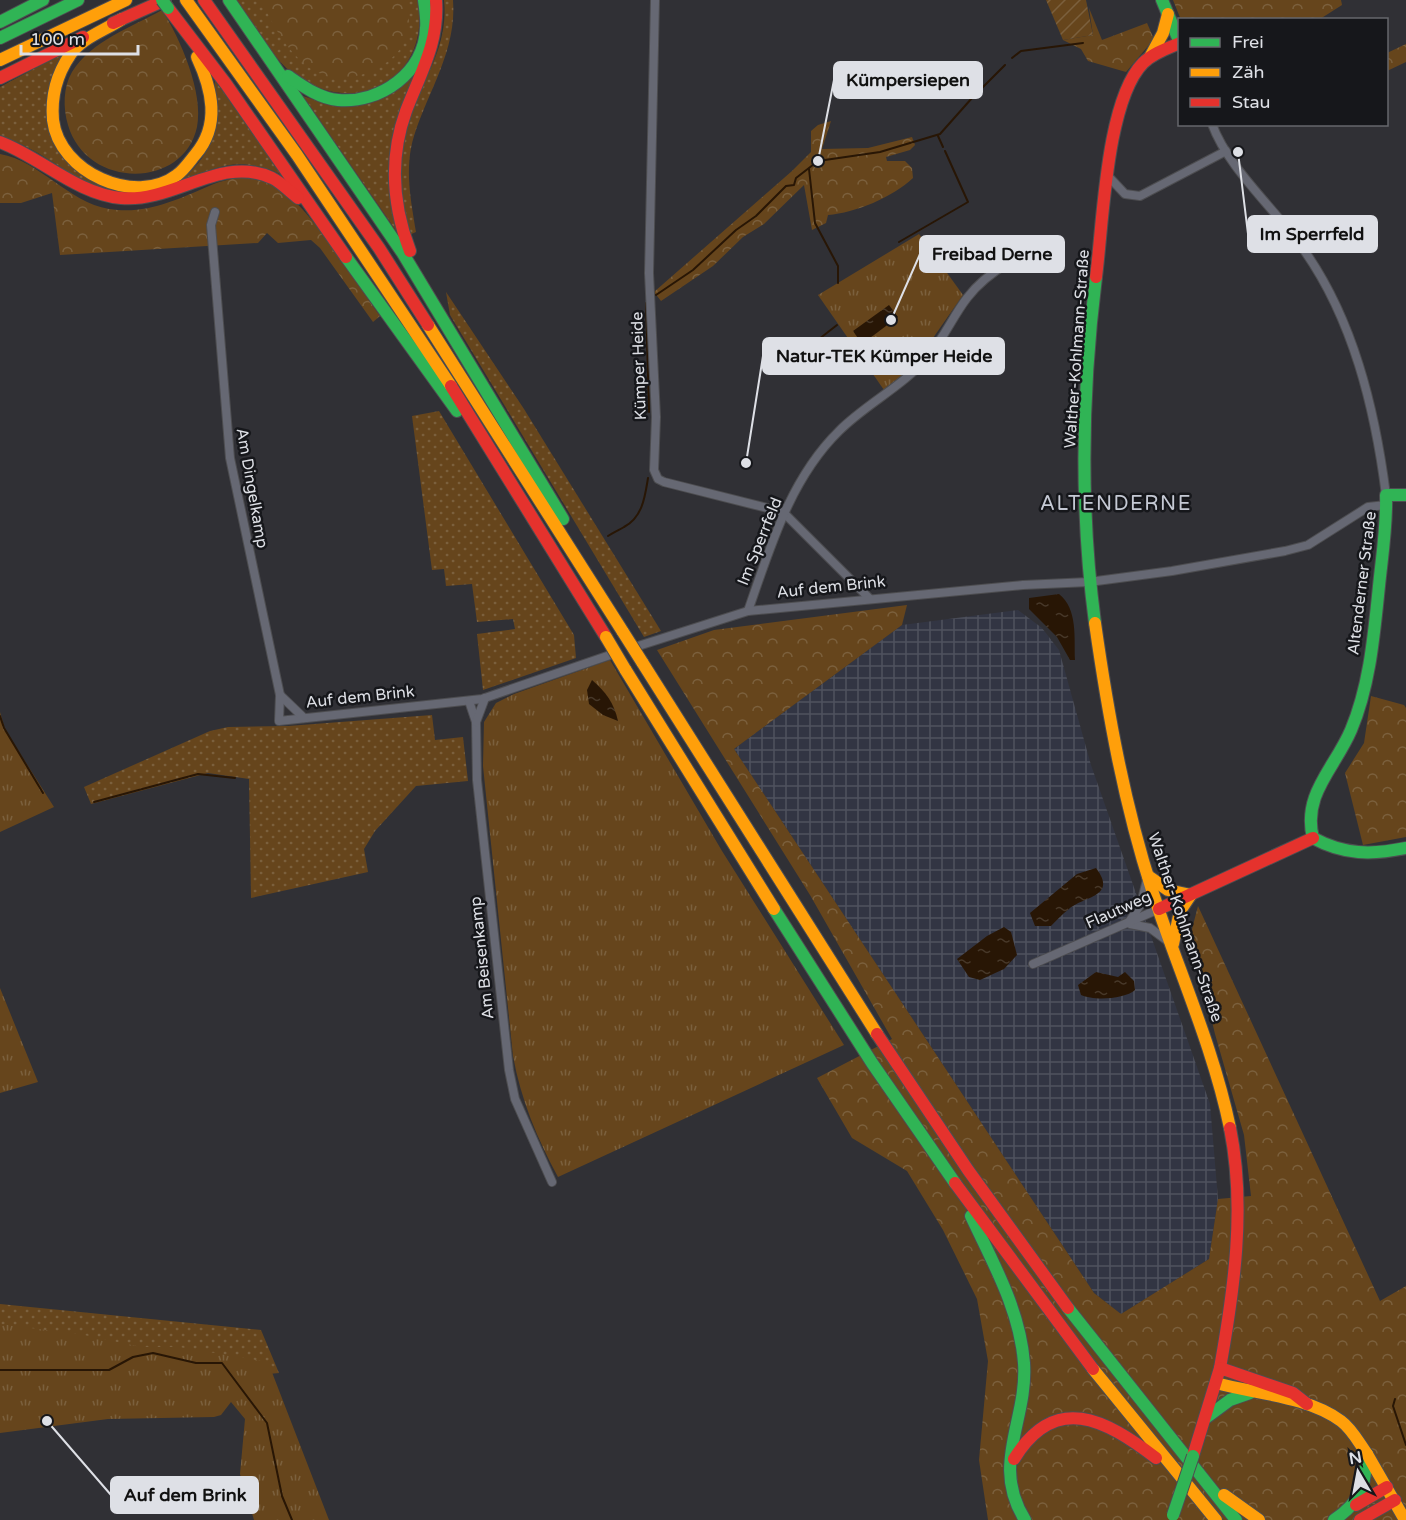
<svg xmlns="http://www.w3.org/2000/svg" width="1406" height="1520" viewBox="0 0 1406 1520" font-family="'Varela Round',sans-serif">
<defs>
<pattern id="industrial-grid" width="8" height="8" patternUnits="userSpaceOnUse" patternTransform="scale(1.5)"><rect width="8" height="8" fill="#323543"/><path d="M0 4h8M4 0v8" fill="none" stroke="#4f525e"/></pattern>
<pattern id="grass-dots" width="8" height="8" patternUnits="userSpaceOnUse" patternTransform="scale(1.5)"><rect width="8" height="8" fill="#66451c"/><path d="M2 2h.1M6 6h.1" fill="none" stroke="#7b603d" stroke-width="1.8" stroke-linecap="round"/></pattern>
<pattern id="forest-crowns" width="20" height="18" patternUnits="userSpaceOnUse" patternTransform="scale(1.5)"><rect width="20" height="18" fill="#66451c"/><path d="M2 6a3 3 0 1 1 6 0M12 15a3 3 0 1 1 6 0" fill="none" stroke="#7b603d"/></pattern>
<pattern id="park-tufts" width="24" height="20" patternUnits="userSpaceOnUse" patternTransform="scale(1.5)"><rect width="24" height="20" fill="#66451c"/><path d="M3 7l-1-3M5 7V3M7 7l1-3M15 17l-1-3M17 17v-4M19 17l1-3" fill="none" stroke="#7b603d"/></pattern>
<pattern id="garden-furrows" width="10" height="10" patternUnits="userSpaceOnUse" patternTransform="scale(1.5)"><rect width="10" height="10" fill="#66451c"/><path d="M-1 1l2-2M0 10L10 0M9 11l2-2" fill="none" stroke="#7b603d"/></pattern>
<pattern id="water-ripples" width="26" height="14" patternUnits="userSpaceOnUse" patternTransform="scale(1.5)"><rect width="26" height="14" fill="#281605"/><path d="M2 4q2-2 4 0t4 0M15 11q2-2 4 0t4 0" fill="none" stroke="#473829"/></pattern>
</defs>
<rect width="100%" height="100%" fill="#303035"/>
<!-- industrial -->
<path fill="url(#industrial-grid)" d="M1018,610L1042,628L1059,650L1091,765L1210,1104L1218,1199L1209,1259L1121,1314L1094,1293L734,749L902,625Z"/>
<!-- grass -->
<g fill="url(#grass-dots)">
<path d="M236,0H418C431,75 362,118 299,78C273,61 254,25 236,0Z"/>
<path d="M444,0H453C457,50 428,91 414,136C404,168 411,201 416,232L409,235C396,190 399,143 417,100C431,66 448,39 444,0Z"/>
<path d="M434,15L399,120V235L303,96L318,101L402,85Z"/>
<path d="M67,51C0,158 155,252 209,146C214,135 218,119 218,106C217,98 214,87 215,80L282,175C215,143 193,193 134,195C83,196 48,148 0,137V87Z"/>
<path d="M446,292L524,409L661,631L644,637L450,315Z"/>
<path d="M439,411L574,635L576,658L483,690L477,634L515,629L513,619L477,622L472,584L446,586L444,569L432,570L412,416Z"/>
<path d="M432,715L435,740L463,737L468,781L416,786L375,831L364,849L368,872L251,898L249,779L208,773L91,804L84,787L210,731L228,727L288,726Z"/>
<path d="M0,1304L261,1330L279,1373L258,1375L0,1429Z"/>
</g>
<!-- forest -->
<g fill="url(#forest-crowns)">
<path d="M262,0H406C408,12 411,24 407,36C395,70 344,89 313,70C290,56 271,24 262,0Z"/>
<path d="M1173,0H1341L1342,5L1320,19L1181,20Z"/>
<path d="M1089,8L1102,40L1147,23L1154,39L1126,72L1088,61L1081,49L1063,40L1093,35Z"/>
<path d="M162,10C180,38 204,93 197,127C184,189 87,190 68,125C63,108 63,87 72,72C91,41 132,27 162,10Z"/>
<path d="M1406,44V62L1387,71V53Z"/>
<path d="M831,121L822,149L868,148L912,137L915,145L910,150L886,157L887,161H905L912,168L913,178C893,197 855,213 828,215L826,223L812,230L804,185L764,224L743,237L713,266L661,301L654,292L792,171L811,152V131L818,125Z"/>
<path d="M0,154C40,161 68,202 109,209C146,215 176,200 209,186C226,178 250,174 267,181C303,194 356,283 380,316L373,322L320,248L311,240L278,243L267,233L258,243L60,255L52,193L21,203H0Z"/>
<path d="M907,605L902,625L734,749L1094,1293L1121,1314L1209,1259L1218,1199L1251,1196L1244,1135L1215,1034L1191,933L1198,906L1380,1301L1406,1286V1520H988L979,1460L988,1361L977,1299L943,1230L907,1171L852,1138L817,1078L892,1039L810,895L657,650L714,630Z"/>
<path d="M1371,696L1404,705L1406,708V837L1363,845L1345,773L1364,743Z"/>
</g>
<!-- park -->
<g fill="url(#park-tufts)">
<path d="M919,234L963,295L912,368L884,390L818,295Z"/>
<path d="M610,660L722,851L844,1045L558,1177C537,1138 521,1100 513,1056L483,766L484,722L496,703L514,694Z"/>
<path d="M0,712L5,730L54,807L0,832Z"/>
<path d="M0,988L38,1082L0,1093Z"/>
<path d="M0,1324L84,1335L141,1347H179L268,1362L329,1520H254L240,1474L245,1419L231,1402L221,1415L214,1417L108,1419L0,1433Z"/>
</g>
<!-- garden -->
<path fill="url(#garden-furrows)" d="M1046,0H1086L1093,35L1063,40Z"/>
<!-- water -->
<g fill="url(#water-ripples)">
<path d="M889,305L898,317L862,344L853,331Z"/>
<path d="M1059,594C1078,609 1074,638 1075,660H1070L1057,637L1029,609V598Z"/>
<path d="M592,680C606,692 614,703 618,721L603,715L589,704L587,690Z"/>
<path d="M1096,868C1118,897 1084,896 1069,909C1062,914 1057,920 1051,926H1035L1030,913L1077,874Z"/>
<path d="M1004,927L1011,932L1017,955L1004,969L980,980L969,977L957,959L987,936Z"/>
<path d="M1096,972L1118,977L1125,972L1134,981L1135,990C1125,999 1094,1001 1081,995L1078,985Z"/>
</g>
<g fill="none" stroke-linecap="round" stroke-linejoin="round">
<!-- stream -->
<g stroke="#281605" stroke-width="2">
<path d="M1012,58L1021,51L1083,43"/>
<path d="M938,136L943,147"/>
<path d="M809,169L815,223L838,266V283"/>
<path d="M899,242L968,202L945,151"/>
<path d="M656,295L693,270L736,230L756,216L786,186L794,185L796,178L818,161L880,152L940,134L972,98L1005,65"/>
<path d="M646,303L649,412"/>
<path d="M782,368L837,325"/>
<path d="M608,536C614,532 619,530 624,527C643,517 645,496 648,478"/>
<path d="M0,716L4,728L43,793"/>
<path d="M94,802L198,774L235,778"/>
<path d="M0,1370H109L133,1357L153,1353L196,1363H222L267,1423L282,1496L292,1520"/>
<path d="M1395,1399L1393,1406L1406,1445"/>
</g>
<defs>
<g id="street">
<path d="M655,0L649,273L656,417L654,470L658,479L664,482L783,512L869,598"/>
<path d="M1212,124C1228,168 1274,208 1301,246C1353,317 1375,409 1386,495"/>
<path d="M1109,177L1125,194L1140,196L1226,151"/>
<path d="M215,212L211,225L230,458L280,695L279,721L482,699L616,653"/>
<path d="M748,611C770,548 790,479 839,431C867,403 904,386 929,355C944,338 953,316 967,298C986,273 1027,247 1059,245"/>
<path d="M632,648L748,611L1023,585L1089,582L1172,571L1285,551L1308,545L1368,507L1386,505"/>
<path d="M280,695L304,718"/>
<path d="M469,701L476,722L477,780L509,1070L515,1099L552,1182"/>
<path d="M476,722L485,698"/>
<path d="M1129,922L1141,904L1148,876"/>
<path d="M1130,924L1150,928L1169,942"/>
<path d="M1033,964L1159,909"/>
</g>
<g id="fast">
<path d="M229,0L402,252L563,519"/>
<path d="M1162,0L1180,43"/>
<path d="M0,22L43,0"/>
<path d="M0,38L78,0"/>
<path d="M288,76C304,87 319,98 338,100C380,104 425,72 426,28C427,19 425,9 424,0"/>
<path d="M346,257L457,411"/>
<path d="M1406,495H1386C1387,526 1382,556 1379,586C1374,634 1370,685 1351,730C1335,768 1302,794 1313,838C1344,855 1372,855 1406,848"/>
<path d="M1095,623C1080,510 1082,390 1096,277"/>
<path d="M774,909L872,1063L955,1183"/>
<path d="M971,1216C993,1263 1020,1310 1024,1363C1028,1421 990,1464 1025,1520"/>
<path d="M1068,1308L1236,1520"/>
<path d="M1207,1417L1230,1400L1250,1393"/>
<path d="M1334,1520C1363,1500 1364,1487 1367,1454"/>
</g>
<g id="slow">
<path d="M186,0L297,155L451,386"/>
<path d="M122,19C106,30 81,38 70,55C57,74 51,97 53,120C59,172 135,207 177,175C184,170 190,161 195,155C221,125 212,89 197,57"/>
<path d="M1150,57L1163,33L1168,14"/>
<path d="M0,60L126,0"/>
<path d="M428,325L623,632"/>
<path d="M1095,623C1108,714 1124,803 1152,890C1178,970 1213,1046 1230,1128"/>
<path d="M642,662L877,1034"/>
<path d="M625,669L774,909"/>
<path d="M1148,876L1168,890L1191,895"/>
<path d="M1173,944L1180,911L1190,896"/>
<path d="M1093,1369L1216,1520"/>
<path d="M1216,1383C1256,1394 1307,1396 1341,1421C1352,1429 1359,1443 1367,1454"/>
<path d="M1367,1454L1405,1520"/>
<path d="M1224,1495L1259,1520"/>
</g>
<g id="jam">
<path d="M204,0L379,248L428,325"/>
<path d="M168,8L226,84L346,257"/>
<path d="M113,23L165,0"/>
<path d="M0,78L83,37"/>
<path d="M0,142C40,157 77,194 121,198C174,203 221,154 272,178C282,183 290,192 298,198"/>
<path d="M410,251C392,204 389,158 406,111C421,72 439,42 436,0"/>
<path d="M1096,277C1103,224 1106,101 1143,63C1153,53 1168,48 1180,43"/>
<path d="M451,386L606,637"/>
<path d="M1159,909L1313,838"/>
<path d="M877,1034L968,1170L1068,1308"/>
<path d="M955,1183L1093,1369"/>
<path d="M1220,1368C1234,1290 1246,1207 1230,1128"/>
<path d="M1193,1456L1220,1368L1293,1393L1307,1404"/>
<path d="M1014,1459C1055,1392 1105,1419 1156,1458"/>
<path d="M1356,1505L1387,1487"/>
<path d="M1360,1520L1395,1500"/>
</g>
</defs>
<!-- street casing -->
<use href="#street" stroke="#4d4d50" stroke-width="10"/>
<!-- fast casing -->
<use href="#fast" stroke="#4d4d50" stroke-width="14"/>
<!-- slow casing -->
<use href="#slow" stroke="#4d4d50" stroke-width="14"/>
<!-- jam casing -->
<use href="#jam" stroke="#4d4d50" stroke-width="14"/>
<!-- street -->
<use href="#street" stroke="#666873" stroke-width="8"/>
<!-- fast -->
<use href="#fast" stroke="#30b455" stroke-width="12"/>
<!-- slow -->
<use href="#slow" stroke="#ff9f0a" stroke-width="12"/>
<!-- jam -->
<use href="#jam" stroke="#e5322d" stroke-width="12"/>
<defs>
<g id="fast-bridge">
<path d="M162,0L168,8"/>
<path d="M1173,1515L1193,1456"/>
</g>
<g id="slow-bridge">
<path d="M623,632L642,662"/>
<path d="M606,637L625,669"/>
</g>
</defs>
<!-- fast-bridge casing -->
<use href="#fast-bridge" stroke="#4d4d50" stroke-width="14" stroke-linecap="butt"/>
<!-- slow-bridge casing -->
<use href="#slow-bridge" stroke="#4d4d50" stroke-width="14" stroke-linecap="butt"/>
<!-- fast-bridge -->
<use href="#fast-bridge" stroke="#30b455" stroke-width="12"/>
<!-- slow-bridge -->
<use href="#slow-bridge" stroke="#ff9f0a" stroke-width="12"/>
</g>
<g text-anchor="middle" stroke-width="5" stroke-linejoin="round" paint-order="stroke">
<!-- street labels -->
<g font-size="16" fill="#dee0e6" stroke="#16171b">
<text transform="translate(1076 349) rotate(-86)" y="6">Walther-Kohlmann-Straße</text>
<text transform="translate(638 366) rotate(-92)" y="6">Kümper Heide</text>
<text transform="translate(253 488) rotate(80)" y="6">Am Dingelkamp</text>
<text transform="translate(759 541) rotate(-68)" y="6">Im Sperrfeld</text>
<text transform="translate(1361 583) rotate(-83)" y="6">Altenderner Straße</text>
<text transform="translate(831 586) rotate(-6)" y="6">Auf dem Brink</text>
<text transform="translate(360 696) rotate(-6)" y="6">Auf dem Brink</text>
<text transform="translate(1118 909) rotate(-24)" y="6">Flautweg</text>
<text transform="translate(1186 927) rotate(71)" y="6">Walther-Kohlmann-Straße</text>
<text transform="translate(481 958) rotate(-96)" y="6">Am Beisenkamp</text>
</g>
<!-- quarter labels -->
<g font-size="20" letter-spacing="1.5" fill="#c5c9d4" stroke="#16171b">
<text x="1116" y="510">ALTENDERNE</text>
</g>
</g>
<!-- callouts -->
<path fill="none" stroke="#dee0e6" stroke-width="2" d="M818 161L834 80M1238 152L1248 234M891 320L920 254M746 463L763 356M47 1421L111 1495"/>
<g fill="#dee0e6" stroke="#16171b" stroke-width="2">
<circle cx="818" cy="161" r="6"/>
<circle cx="1238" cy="152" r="6"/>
<circle cx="891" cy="320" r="6"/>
<circle cx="746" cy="463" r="6"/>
<circle cx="47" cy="1421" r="6"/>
</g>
<g fill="#dee0e6" stroke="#dee0e6" stroke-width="2">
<rect x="834" y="62" width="148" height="36" rx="6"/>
<rect x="1248" y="216" width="129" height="36" rx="6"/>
<rect x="920" y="236" width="144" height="36" rx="6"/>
<rect x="763" y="338" width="241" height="36" rx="6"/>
<rect x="111" y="1477" width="147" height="36" rx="6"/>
</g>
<g font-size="18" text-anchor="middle" font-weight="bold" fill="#111">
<text x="908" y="86">Kümpersiepen</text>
<text x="1312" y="240">Im Sperrfeld</text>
<text x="992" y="260">Freibad Derne</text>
<text x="884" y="362">Natur-TEK Kümper Heide</text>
<text x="185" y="1501">Auf dem Brink</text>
</g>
<!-- legend -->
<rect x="1178" y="18" width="210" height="108" fill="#16171b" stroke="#66676c" stroke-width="1.5"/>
<rect x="1190" y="38" width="30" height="9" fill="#30b455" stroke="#66676c" stroke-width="1.5"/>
<text x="1232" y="48" font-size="18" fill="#dee0e6">Frei</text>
<rect x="1190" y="68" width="30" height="9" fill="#ff9f0a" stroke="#66676c" stroke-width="1.5"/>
<text x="1232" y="78" font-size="18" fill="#dee0e6">Zäh</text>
<rect x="1190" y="98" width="30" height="9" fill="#e5322d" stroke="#66676c" stroke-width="1.5"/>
<text x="1232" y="108" font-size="18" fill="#dee0e6">Stau</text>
<!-- north arrow -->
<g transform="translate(1358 1472) rotate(350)" stroke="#16171b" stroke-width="4.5" paint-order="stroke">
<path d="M0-4.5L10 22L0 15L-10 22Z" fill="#dee0e6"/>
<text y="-9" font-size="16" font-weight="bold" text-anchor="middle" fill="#dee0e6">N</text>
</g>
<!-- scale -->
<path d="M21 45v9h117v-9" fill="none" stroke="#dee0e6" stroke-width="3"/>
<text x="30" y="45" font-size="18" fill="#dee0e6" stroke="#16171b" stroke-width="4.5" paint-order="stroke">100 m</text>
</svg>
